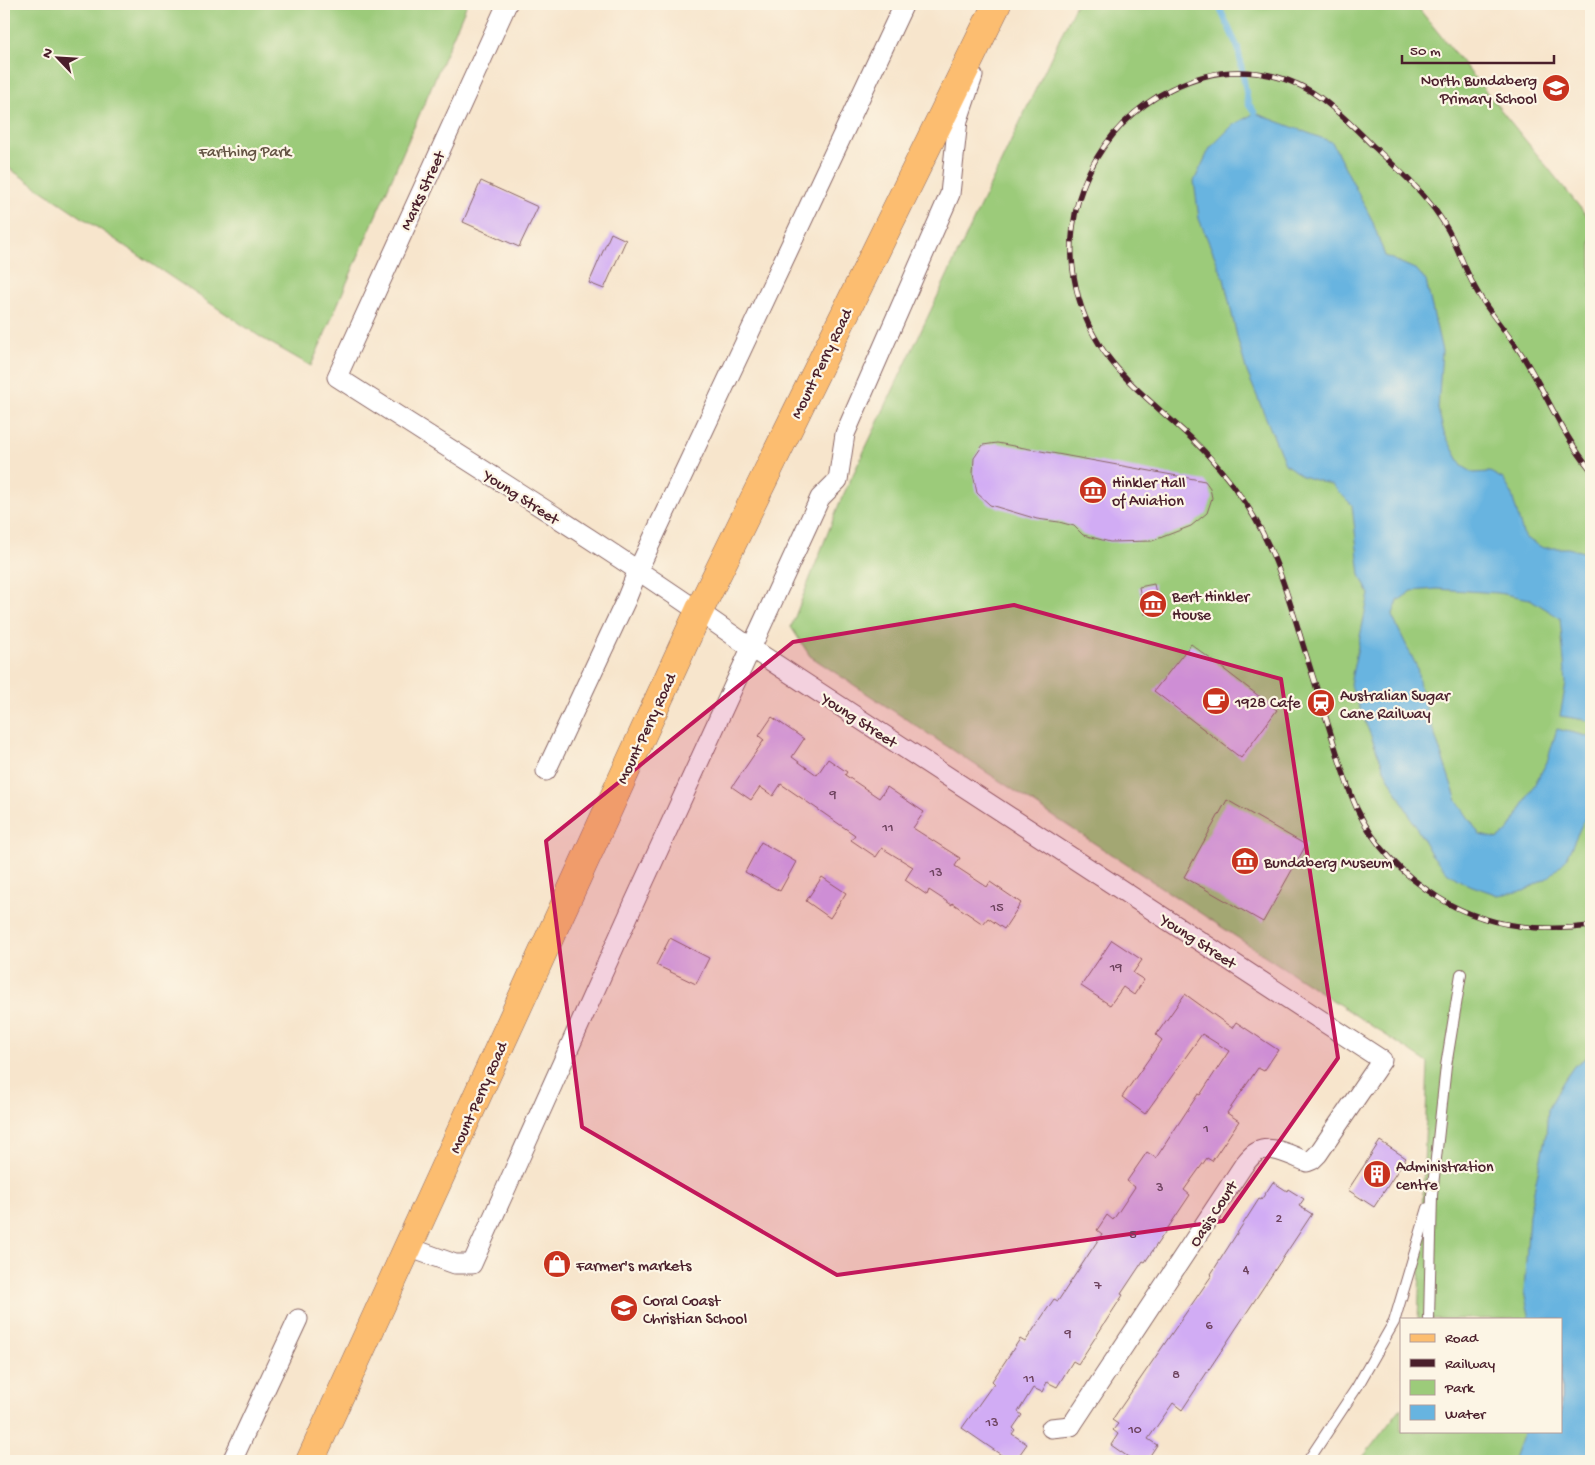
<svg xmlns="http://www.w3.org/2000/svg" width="1595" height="1465" viewBox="0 0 1595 1465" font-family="'Gochi Hand',sans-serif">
<rect width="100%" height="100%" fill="#fcf5e5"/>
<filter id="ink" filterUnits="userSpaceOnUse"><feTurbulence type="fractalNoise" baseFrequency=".02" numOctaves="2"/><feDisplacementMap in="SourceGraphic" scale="10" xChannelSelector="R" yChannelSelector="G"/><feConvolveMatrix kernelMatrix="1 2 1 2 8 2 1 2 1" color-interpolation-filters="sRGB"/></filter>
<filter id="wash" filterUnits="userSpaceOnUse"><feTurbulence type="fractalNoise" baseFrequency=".0096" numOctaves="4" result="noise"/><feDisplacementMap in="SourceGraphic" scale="20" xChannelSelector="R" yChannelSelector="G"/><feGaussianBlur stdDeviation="1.12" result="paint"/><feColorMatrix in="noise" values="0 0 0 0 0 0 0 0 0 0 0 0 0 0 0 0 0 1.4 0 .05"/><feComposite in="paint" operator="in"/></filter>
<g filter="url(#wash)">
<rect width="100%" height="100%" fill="#f7e5cc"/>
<!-- green -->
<g fill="#9ccb7a" stroke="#737552">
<path d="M4,4H467L311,366L262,338L4,165Z"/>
<path d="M1076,4H1415L1591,221V1461H1360L1401,1408V1431H1561V1319H1418L1428,1063L810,656L791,627L839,504Z"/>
</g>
<!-- water -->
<g fill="#67b4e0" stroke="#586a86">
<path d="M1255,113L1332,142L1372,220L1385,256L1417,270L1426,281L1442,351L1438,409L1444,433L1462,466L1474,473L1490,472L1503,479L1511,492L1524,537L1543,548H1568L1591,554V721L1560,716L1566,683L1560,618L1530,599L1498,593L1437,589L1412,591L1398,601L1392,616L1417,667L1421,694L1457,801L1480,835L1498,839L1509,830L1547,762L1557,729L1591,737V805L1565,861L1549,877L1524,891L1498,895L1464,883L1448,873L1431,854L1385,771L1350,684L1369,594L1360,575L1352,505L1332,485L1302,476L1285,464L1247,372L1238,341L1224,279L1199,219L1194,181L1210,148L1233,125Z"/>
<path d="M1591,1054V1461H1513L1524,1431H1561V1319H1530L1524,1292L1529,1214L1546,1134L1548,1109L1563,1082L1574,1066Z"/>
</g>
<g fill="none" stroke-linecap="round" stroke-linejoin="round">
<!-- stream -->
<g stroke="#67b4e0" stroke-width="6">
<path d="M1220,4L1221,11L1238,48L1248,103L1255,113"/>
<path d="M1416,1461L1421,1459L1437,1461"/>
</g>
</g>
<g id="blocks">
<!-- building -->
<g fill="#d1acf4">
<path d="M481,181L538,207L519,247L463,222Z"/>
<path d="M611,233L626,240L604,289L589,283Z"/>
<path d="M997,443L1205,481L1210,488L1212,498L1207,513L1191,526L1152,541L1110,542L1083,535L1074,526L1059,522L1037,519L990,505L977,493L973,474L974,458L983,445Z"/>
<path d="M1154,584L1160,611L1144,614L1139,587Z"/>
<path d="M1191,644L1277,710L1241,758L1154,691Z"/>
<path d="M772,717L804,739L792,757L817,775L828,759L847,772L845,775L879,798L887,787L924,812L913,828L960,858L955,866L987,887L990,882L1021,903L1004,929L988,918L983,924L952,903V905L929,890L927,895L905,880L913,867L882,848L876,857L851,840L855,835L781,784L773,796L760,787L751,800L732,787L764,740L759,736Z"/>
<path d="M1227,800L1306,845L1263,922L1184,877Z"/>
<path d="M761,842L796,862L780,891L745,872Z"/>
<path d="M822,877L846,893L830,918L806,901Z"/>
<path d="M670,938L709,958L696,984L656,965Z"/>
<path d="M1112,940L1142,960L1133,973L1144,980L1134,995L1123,987L1110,1005L1081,986Z"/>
<path d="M1185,994L1232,1028L1236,1022L1278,1050L1264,1071L1258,1068L1227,1113L1239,1121L1212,1161L1207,1158L1184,1190L1190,1195L1145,1262L1143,1261L1121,1294L1123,1295L1078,1364L1073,1361L1057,1387L1047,1382L1042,1392L1033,1388L1018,1412L1022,1415L1013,1428L1015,1430L1012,1434L1027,1444L1015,1461H1010L962,1428L994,1383L992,1381L1020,1339L1025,1342L1054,1299L1058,1301L1102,1234L1097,1230L1107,1215L1113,1220L1135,1187L1127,1181L1147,1152L1156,1158L1198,1094L1200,1095L1229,1051L1202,1034L1145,1114L1122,1097L1162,1040L1156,1035Z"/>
<path d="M1380,1141L1406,1158L1374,1207L1348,1190Z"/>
<path d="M1273,1182L1287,1191L1288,1189L1304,1199L1299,1206L1312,1214L1182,1410L1173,1403L1148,1439L1157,1445L1147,1460L1144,1458L1142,1461H1134L1111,1445L1118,1434L1113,1430L1118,1424L1112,1420L1212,1275L1211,1274L1259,1199L1261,1200Z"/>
</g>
</g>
</g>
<g filter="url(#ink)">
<use href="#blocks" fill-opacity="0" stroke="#876463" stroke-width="1"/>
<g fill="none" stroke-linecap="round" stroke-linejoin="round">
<defs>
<g id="service">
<path d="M1429,1319L1432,1195L1446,1066L1461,974"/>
<path d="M1308,1461L1357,1387L1394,1322L1428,1208"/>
</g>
<g id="minor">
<path d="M507,4L337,377C476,466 617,553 751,648L1382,1060L1318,1154L1312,1160L1307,1162C1293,1156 1271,1144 1257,1152C1251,1155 1247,1161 1243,1166L1071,1426"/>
<path d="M546,771L626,600L638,570L904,4"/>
<path d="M408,1247L455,1264H472L635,901L820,498L838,480L845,434L950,194L958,120L973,76"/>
<path d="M1051,1428L1071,1426"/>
<path d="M232,1461L298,1319"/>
</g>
<path id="primary" d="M310,1461L699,611L997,4"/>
</defs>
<!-- service casing -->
<use href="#service" stroke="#876463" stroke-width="12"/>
<!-- minor casing -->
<use href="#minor" stroke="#876463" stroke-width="21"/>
<!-- primary casing -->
<use href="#primary" stroke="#876463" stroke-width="29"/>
<!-- service -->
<use href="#service" stroke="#fff" stroke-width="10"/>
<!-- minor -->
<use href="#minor" stroke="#fff" stroke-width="19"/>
<!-- primary -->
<use href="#primary" stroke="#fcbd6f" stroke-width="28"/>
<defs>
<path id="rail" d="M1591,470C1563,436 1547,395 1524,358C1510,335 1491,316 1478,293C1466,273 1459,250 1448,230C1429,196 1400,171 1372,145C1358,131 1343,116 1327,103C1302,82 1271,72 1238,72C1213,72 1193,78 1171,89C1098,125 1058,207 1076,287C1091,358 1140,391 1190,437C1211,457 1230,480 1246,504C1271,542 1284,583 1297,625C1308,662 1320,698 1331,734C1339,759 1346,785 1357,809C1375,847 1404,876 1439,898C1485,927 1539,932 1591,926"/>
</defs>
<!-- rail casing -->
<use href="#rail" stroke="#4a1f2b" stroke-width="5.5"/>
<!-- rail -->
<use href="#rail" stroke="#fcf5e5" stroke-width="4" stroke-dasharray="11" stroke-linecap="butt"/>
</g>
</g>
<!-- marked area -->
<path fill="#c2185b" fill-opacity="0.2" stroke="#c2185b" stroke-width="4" stroke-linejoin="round" d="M1014,605L1281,679L1338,1058L1223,1221L837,1275L582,1127L546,841L793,642Z"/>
<!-- icons -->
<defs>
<symbol id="school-disc" viewBox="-11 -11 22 22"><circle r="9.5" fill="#c8321e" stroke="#fcf5e5"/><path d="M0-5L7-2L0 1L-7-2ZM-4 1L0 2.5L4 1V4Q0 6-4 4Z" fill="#fff"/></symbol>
<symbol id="museum-disc" viewBox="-11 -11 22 22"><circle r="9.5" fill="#c8321e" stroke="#fcf5e5"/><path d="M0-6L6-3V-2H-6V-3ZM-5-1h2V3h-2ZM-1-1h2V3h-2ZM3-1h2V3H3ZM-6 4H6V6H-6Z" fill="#fff"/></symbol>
<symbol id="cafe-disc" viewBox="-11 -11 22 22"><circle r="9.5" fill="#c8321e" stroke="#fcf5e5"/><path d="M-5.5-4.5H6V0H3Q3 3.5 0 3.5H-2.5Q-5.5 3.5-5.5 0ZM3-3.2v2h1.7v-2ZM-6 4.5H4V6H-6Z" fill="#fff"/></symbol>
<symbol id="station-disc" viewBox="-11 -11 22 22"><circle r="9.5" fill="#c8321e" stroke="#fcf5e5"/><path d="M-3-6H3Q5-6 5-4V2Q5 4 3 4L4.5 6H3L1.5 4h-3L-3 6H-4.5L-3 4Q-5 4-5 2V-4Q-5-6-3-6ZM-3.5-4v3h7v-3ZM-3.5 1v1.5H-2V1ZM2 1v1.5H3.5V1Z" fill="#fff"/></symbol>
<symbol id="building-disc" viewBox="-11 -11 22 22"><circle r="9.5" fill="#c8321e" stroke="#fcf5e5"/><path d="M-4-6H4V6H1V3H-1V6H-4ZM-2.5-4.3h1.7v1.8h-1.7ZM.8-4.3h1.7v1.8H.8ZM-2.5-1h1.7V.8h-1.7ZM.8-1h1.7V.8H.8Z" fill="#fff"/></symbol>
<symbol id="shop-disc" viewBox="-11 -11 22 22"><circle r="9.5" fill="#c8321e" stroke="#fcf5e5"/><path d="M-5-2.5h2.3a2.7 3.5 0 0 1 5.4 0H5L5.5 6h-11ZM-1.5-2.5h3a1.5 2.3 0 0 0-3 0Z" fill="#fff"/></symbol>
</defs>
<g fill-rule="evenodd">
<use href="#school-disc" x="1540" y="72" width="32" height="32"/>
<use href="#museum-disc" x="1077" y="474" width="32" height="32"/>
<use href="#museum-disc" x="1137" y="588" width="32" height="32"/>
<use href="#cafe-disc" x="1200" y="685" width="32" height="32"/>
<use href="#station-disc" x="1305" y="687" width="32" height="32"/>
<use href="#museum-disc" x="1229" y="845" width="32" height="32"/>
<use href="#building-disc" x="1361" y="1158" width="32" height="32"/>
<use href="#shop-disc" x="541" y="1248" width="32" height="32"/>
<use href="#school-disc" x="608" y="1292" width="32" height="32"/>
</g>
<g text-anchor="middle" stroke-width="4.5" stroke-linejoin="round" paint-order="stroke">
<!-- number labels -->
<g font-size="14" fill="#6c425d">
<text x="833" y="798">9</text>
<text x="888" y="831">11</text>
<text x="936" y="876">13</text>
<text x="997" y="911">15</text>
<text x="1116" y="971">19</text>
<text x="1206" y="1132">1</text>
<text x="1160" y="1191">3</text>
<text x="1279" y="1222">2</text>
<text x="1133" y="1238">5</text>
<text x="1246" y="1273">4</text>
<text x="1098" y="1289">7</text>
<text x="1209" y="1329">6</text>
<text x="1068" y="1337">9</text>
<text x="1176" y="1378">8</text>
<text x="1029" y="1382">11</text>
<text x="992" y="1426">13</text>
<text x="1135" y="1433">10</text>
</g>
<!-- poi labels -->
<g font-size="16" fill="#4a1f2b" stroke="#fcf5e5" text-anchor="start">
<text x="1537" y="85" text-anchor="end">North Bundaberg<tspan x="1537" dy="18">Primary School</tspan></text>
<text x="1112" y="487">Hinkler Hall<tspan x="1112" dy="18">of Aviation</tspan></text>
<text x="1172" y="601">Bert Hinkler<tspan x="1172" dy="18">House</tspan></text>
<text x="1340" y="700">Australian Sugar<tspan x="1340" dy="18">Cane Railway</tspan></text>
<text x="1235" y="707">1928 Cafe</text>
<text x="1264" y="867">Bundaberg Museum</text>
<text x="1396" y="1171">Administration<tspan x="1396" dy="18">centre</tspan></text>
<text x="576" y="1270">Farmer's markets</text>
<text x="643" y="1305">Coral Coast<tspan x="643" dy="18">Christian School</tspan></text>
</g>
<!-- park labels -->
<g font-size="16" fill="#635343" stroke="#fcf5e5">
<text x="245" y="156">Farthing Park</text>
</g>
<!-- street labels -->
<g font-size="16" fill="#4a1f2b" stroke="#fcf5e5">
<text transform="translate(421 190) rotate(-65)" y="6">Marks Street</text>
<text transform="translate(820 363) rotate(-64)" y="6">Mount Perry Road</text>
<text transform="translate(522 496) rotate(33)" y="6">Young Street</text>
<text transform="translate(860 719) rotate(33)" y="6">Young Street</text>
<text transform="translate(645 728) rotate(-65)" y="6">Mount Perry Road</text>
<text transform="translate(1199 940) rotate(33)" y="6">Young Street</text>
<text transform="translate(477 1097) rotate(-66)" y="6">Mount Perry Road</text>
<text transform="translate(1212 1213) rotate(-57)" y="6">Oasis Court</text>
</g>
</g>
<!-- margin -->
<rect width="1595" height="1465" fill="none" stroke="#fcf5e5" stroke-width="20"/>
<!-- legend -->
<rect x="1400" y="1318" width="162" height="115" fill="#fcf5e5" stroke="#b59f9b"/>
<rect x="1410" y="1334" width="25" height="8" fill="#fcbd6f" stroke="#b59f9b"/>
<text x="1445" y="1342" font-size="15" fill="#4a1f2b">Road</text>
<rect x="1410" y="1359" width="25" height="8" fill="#4a1f2b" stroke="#b59f9b"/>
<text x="1445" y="1368" font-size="15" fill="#4a1f2b">Railway</text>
<rect x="1410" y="1380" width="25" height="15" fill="#9ccb7a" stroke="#b59f9b"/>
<text x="1445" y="1392" font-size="15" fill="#4a1f2b">Park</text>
<rect x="1410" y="1405" width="25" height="15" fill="#67b4e0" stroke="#b59f9b"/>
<text x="1445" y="1418" font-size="15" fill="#4a1f2b">Water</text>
<!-- north arrow -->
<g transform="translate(58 58) rotate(295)" stroke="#fcf5e5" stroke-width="4" paint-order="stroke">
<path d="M0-4L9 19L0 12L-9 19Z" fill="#4a1f2b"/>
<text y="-8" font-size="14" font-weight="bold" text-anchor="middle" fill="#4a1f2b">N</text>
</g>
<!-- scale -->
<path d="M1402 55v8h152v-8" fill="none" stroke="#4a1f2b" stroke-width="2.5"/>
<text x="1410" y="55" font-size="15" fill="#4a1f2b" stroke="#fcf5e5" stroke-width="4" paint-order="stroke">50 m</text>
</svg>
